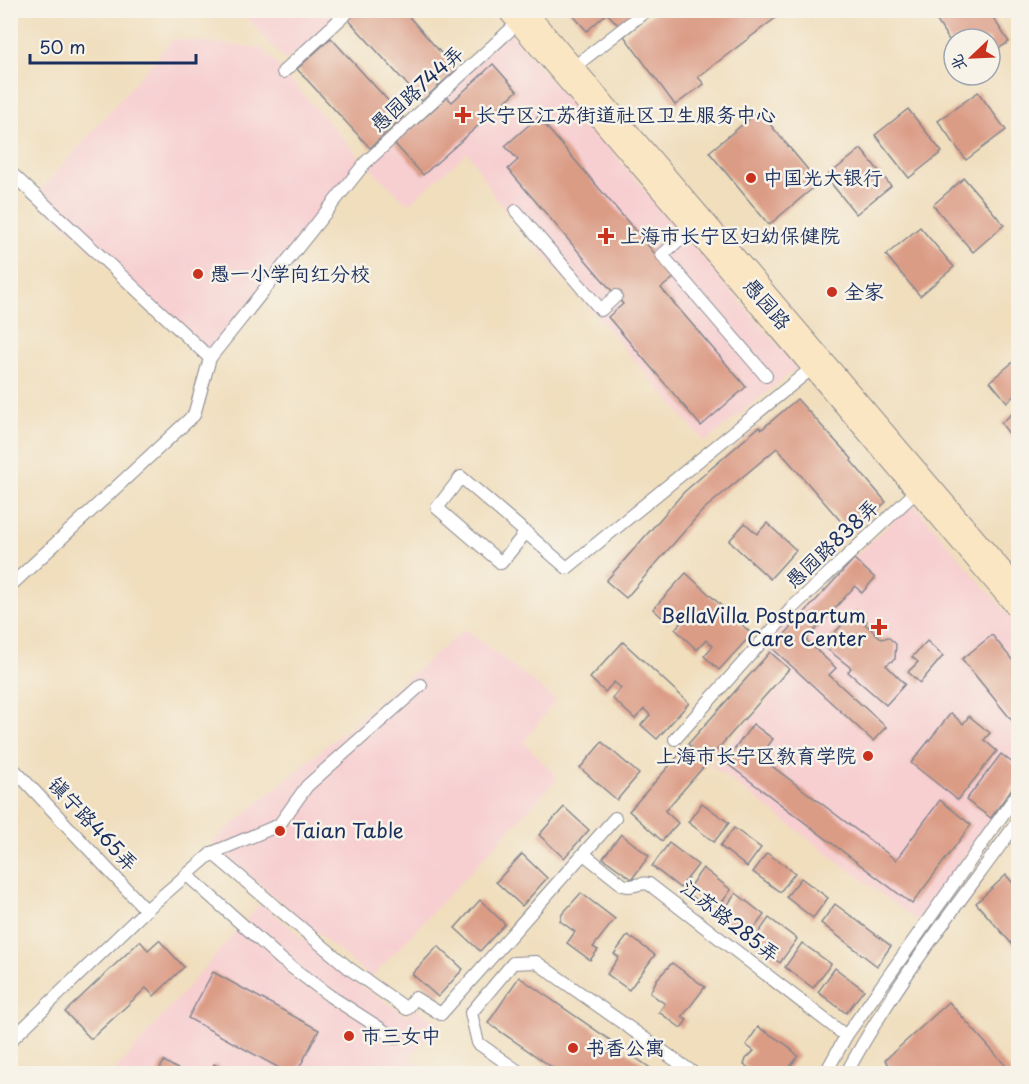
<svg xmlns="http://www.w3.org/2000/svg" width="1029" height="1084" viewBox="0 0 1029 1084" font-family="'Playpen Sans','LXGW WenKai TC',sans-serif">
<rect width="100%" height="100%" fill="#f7f3e8"/>
<filter id="ink" filterUnits="userSpaceOnUse"><feTurbulence type="fractalNoise" baseFrequency=".0167" numOctaves="2"/><feDisplacementMap in="SourceGraphic" scale="12" xChannelSelector="R" yChannelSelector="G"/><feConvolveMatrix kernelMatrix="1 2 1 2 8 2 1 2 1" color-interpolation-filters="sRGB"/></filter>
<filter id="wash" filterUnits="userSpaceOnUse"><feTurbulence type="fractalNoise" baseFrequency=".008" numOctaves="4" result="noise"/><feDisplacementMap in="SourceGraphic" scale="24" xChannelSelector="R" yChannelSelector="G"/><feGaussianBlur stdDeviation="1.35" result="paint"/><feColorMatrix in="noise" values="0 0 0 0 0 0 0 0 0 0 0 0 0 0 0 0 0 1.4 0 .05"/><feComposite in="paint" operator="in"/></filter>
<g filter="url(#wash)">
<rect width="100%" height="100%" fill="#f0debd"/>
<!-- built -->
<g fill="#f7cfd1">
<path d="M240,11H342L286,61Z"/>
<path d="M509,31L797,368L705,442L496,199L468,152L408,204L365,163L210,358L35,197L173,39L262,48L365,163Z"/>
<path d="M913,503L1018,627V783L917,921L711,765L792,673L764,647L799,608Z"/>
<path d="M465,629L556,700L524,742L558,778L371,978L211,843Z"/>
<path d="M261,903L343,973L407,1016L414,1007L441,1023L409,1058L432,1073L112,1074Z"/>
</g>
<g id="blocks">
<!-- building -->
<g fill="#db9c86">
<path d="M353,10H403L456,70L422,101L346,17Z"/>
<path d="M568,10H636L619,26L607,13L587,31Z"/>
<path d="M658,10H786L698,77L704,84L675,105L624,36Z"/>
<path d="M930,10H988L1009,42L990,54V39H954V48Z"/>
<path d="M331,38L403,117L370,148L297,69Z"/>
<path d="M493,64L517,91L423,175L395,144L447,97L452,102Z"/>
<path d="M978,92L1006,130L966,160L938,121Z"/>
<path d="M908,109L942,152L909,178L875,135Z"/>
<path d="M759,111L819,183L769,225L709,152Z"/>
<path d="M538,117L675,277L661,288L746,387L701,426L608,317L623,304L508,169L518,160L505,146Z"/>
<path d="M861,149L891,186L856,214L826,177Z"/>
<path d="M964,178L1004,225L973,252L933,205Z"/>
<path d="M920,227L954,267L920,296L886,255Z"/>
<path d="M1018,358V392L1007,402L990,381Z"/>
<path d="M797,399L852,459L851,461L886,502L851,533L777,448L703,510L626,598L606,581L684,492L759,427L762,429Z"/>
<path d="M1018,409V446L1001,423Z"/>
<path d="M745,523L757,534L767,523L796,550L770,579L729,541Z"/>
<path d="M854,559L875,578L862,593L855,586L806,640L836,668L829,675L886,727L873,741L772,648Z"/>
<path d="M686,573L752,634L719,670L704,656L713,646L706,640L697,650L675,629L684,619L677,613L668,623L653,609Z"/>
<path d="M856,611L867,621L865,624L882,639L888,637L896,644L895,659L886,665L905,684L886,705L848,672L851,668L822,645Z"/>
<path d="M992,635L1018,667V728L962,659Z"/>
<path d="M927,641L943,656L920,683L908,672L918,662L912,657Z"/>
<path d="M623,642L689,703L657,739L641,725L650,715L644,709L635,719L612,698L621,688L614,682L605,692L590,678Z"/>
<path d="M770,652L789,669L707,761L688,744Z"/>
<path d="M951,713L963,724L969,716L990,733L984,740L997,751L958,800L911,763Z"/>
<path d="M753,724L773,739L760,757L896,860L940,800L971,825L912,904L725,762Z"/>
<path d="M602,742L639,774L617,800L580,768Z"/>
<path d="M686,747L706,764L665,811L678,823L662,841L629,811Z"/>
<path d="M1001,754L1018,767V780L991,818L966,800Z"/>
<path d="M702,803L729,823L714,842L688,822Z"/>
<path d="M564,807L589,830L564,858L539,835Z"/>
<path d="M734,828L761,848L747,867L720,846Z"/>
<path d="M621,834L649,856L632,879L603,858Z"/>
<path d="M669,843L698,865L680,888L652,866Z"/>
<path d="M767,853L795,873L780,892L753,872Z"/>
<path d="M522,854L547,878L522,906L496,882Z"/>
<path d="M703,868L731,890L714,913L686,891Z"/>
<path d="M1006,875L1018,889V951L976,903Z"/>
<path d="M801,878L828,898L813,918L786,897Z"/>
<path d="M581,893L615,919L593,947L598,950L590,960L567,943L575,932L560,921L562,914Z"/>
<path d="M736,893L764,915L747,938L719,917Z"/>
<path d="M480,900L505,924L480,951L455,928Z"/>
<path d="M835,904L891,946L877,966L821,923Z"/>
<path d="M769,918L797,939L780,963L752,942Z"/>
<path d="M628,935L655,955L629,990L607,974L619,957L614,954Z"/>
<path d="M159,940L184,967L154,996L146,988L91,1039L65,1012L140,941L148,950Z"/>
<path d="M802,943L831,964L813,988L785,967Z"/>
<path d="M438,946L463,969L438,997L412,974Z"/>
<path d="M672,963L705,987L682,1017L687,1020L681,1028L659,1012L665,1004L650,993L657,979Z"/>
<path d="M835,968L864,990L846,1013L818,992Z"/>
<path d="M213,972L319,1030L296,1074H290L188,1018Z"/>
<path d="M519,977L659,1074H562L488,1023Z"/>
<path d="M949,1002L1013,1074H897L885,1060Z"/>
<path d="M758,1027L787,1045L798,1056L785,1074H745L749,1068L744,1065L746,1059L754,1051L746,1045Z"/>
<path d="M164,1061L186,1074H157Z"/>
<path d="M214,1064L231,1074H209Z"/>
</g>
</g>
</g>
<g filter="url(#ink)">
<use href="#blocks" fill-opacity="0" stroke="#86868e" stroke-width="1.5"/>
<g fill="none" stroke-linecap="round" stroke-linejoin="round">
<defs>
<g id="service">
<path d="M570,70L647,10"/>
<path d="M283,72L350,10"/>
<path d="M10,172L210,358L194,415L10,586"/>
<path d="M516,211L601,310L616,296"/>
<path d="M697,224L662,255L766,376"/>
<path d="M210,358L365,163L521,20"/>
<path d="M526,532L501,563L437,508L461,477L567,568L817,364"/>
<path d="M675,739L793,607L921,487"/>
<path d="M10,765L146,910"/>
<path d="M212,853L279,825L307,786L421,685"/>
<path d="M585,855L623,885C633,889 639,881 649,884L846,1036"/>
<path d="M187,875L282,960L330,996L395,1038"/>
<path d="M10,1041L146,910L212,853L350,969L407,1009L415,998L441,1014L615,818"/>
<path d="M522,1074L478,1043L471,1013L513,963L536,962L695,1074"/>
<path d="M825,1074L846,1036L1018,793"/>
<path d="M846,1074C894,984 959,903 1018,821"/>
</g>
<path id="secondary" d="M516,10L1018,599"/>
</defs>
<!-- service casing -->
<use href="#service" stroke="#86868e" stroke-width="14"/>
<!-- secondary casing -->
<use href="#secondary" stroke="#86868e" stroke-width="35"/>
<!-- service -->
<use href="#service" stroke="#fff" stroke-width="12"/>
<!-- secondary -->
<use href="#secondary" stroke="#fbe6c4" stroke-width="33"/>
</g>
</g>
<!-- markers -->
<g fill="#c8321e" stroke="#f7f3e8" stroke-width="2">
<path d="M460 106h6v6h6v6h-6v6h-6v-6h-6v-6h6z"/>
<circle cx="751" cy="178" r="6"/>
<path d="M603 227h6v6h6v6h-6v6h-6v-6h-6v-6h6z"/>
<circle cx="198" cy="274" r="6"/>
<circle cx="832" cy="292" r="6"/>
<path d="M876 618h6v6h6v6h-6v6h-6v-6h-6v-6h6z"/>
<circle cx="868" cy="756" r="6"/>
<circle cx="280" cy="831" r="6"/>
<circle cx="349" cy="1036" r="6"/>
<circle cx="573" cy="1048" r="6"/>
</g>
<g text-anchor="middle" stroke-width="5" stroke-linejoin="round" paint-order="stroke">
<!-- street labels -->
<g font-size="20" fill="#1b2f5e" stroke="#f7f3e8">
<text transform="translate(417 89) rotate(-42)" y="7">愚园路744弄</text>
<text transform="translate(767 304) rotate(49)" y="7">愚园路</text>
<text transform="translate(832 544) rotate(-43)" y="7">愚园路838弄</text>
<text transform="translate(93 824) rotate(47)" y="7">镇宁路465弄</text>
<text transform="translate(730 921) rotate(38)" y="7">江苏路285弄</text>
</g>
<!-- poi labels -->
<g font-size="20" fill="#1b2f5e" stroke="#f7f3e8" text-anchor="start">
<text x="476" y="122">长宁区江苏街道社区卫生服务中心</text>
<text x="763" y="185">中国光大银行</text>
<text x="620" y="243">上海市长宁区妇幼保健院</text>
<text x="210" y="281">愚一小学向红分校</text>
<text x="844" y="299">全家</text>
<text x="866" y="623" text-anchor="end">BellaVilla Postpartum<tspan x="866" dy="23">Care Center</tspan></text>
<text x="856" y="763" text-anchor="end">上海市长宁区教育学院</text>
<text x="292" y="838">Taian Table</text>
<text x="361" y="1043">市三女中</text>
<text x="585" y="1055">书香公寓</text>
</g>
</g>
<!-- margin -->
<rect width="1029" height="1084" fill="none" stroke="#f7f3e8" stroke-width="36"/>
<!-- north arrow -->
<g transform="translate(972 57) rotate(247)"><circle r="28" fill="#f7f3e8" stroke="#9fa5b1" stroke-width="1.5"/>
<path d="M0-4.5L10 22L0 15L-10 22Z" fill="#c8321e"/>
<text y="-9" font-size="16" font-weight="bold" text-anchor="middle" fill="#1b2f5e">北</text>
</g>
<!-- scale -->
<path d="M30 54v9h166v-9" fill="none" stroke="#1b2f5e" stroke-width="3"/>
<text x="39" y="54" font-size="18" fill="#1b2f5e" stroke="#f7f3e8" stroke-width="4.5" paint-order="stroke">50 m</text>
</svg>
